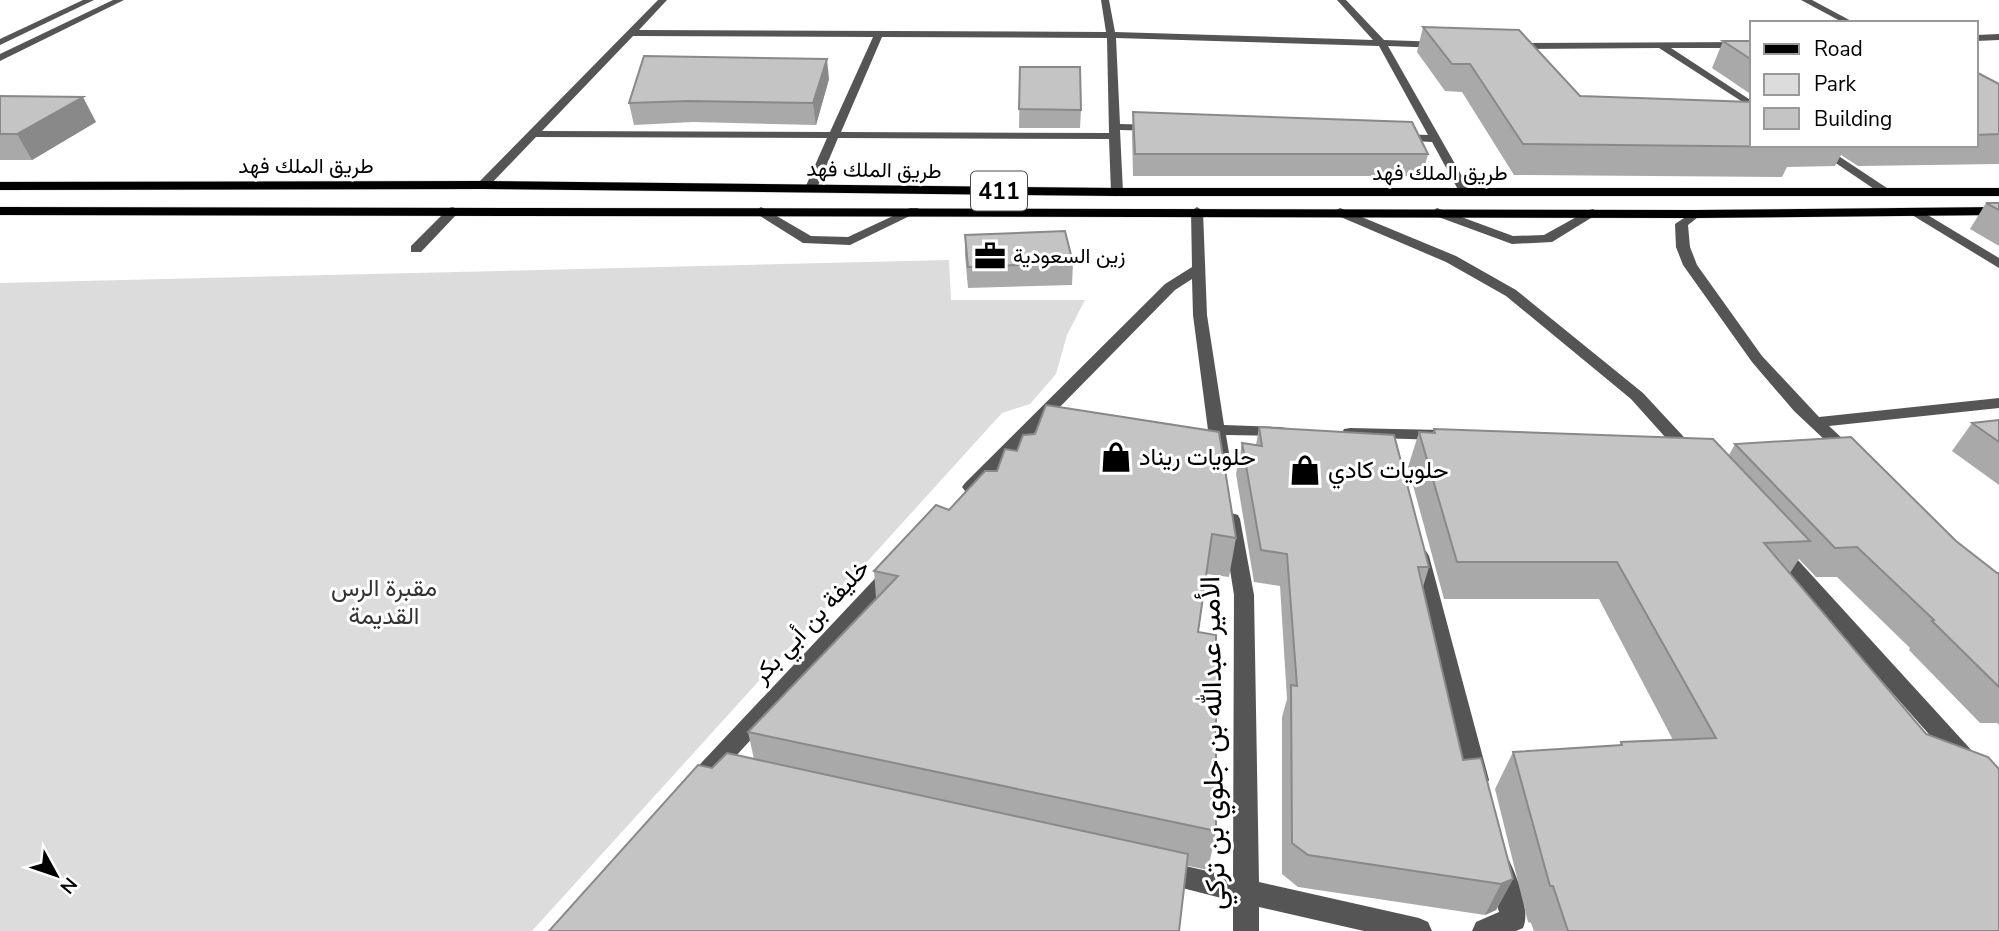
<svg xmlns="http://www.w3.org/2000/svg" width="1999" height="931" viewBox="0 0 1999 931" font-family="'Nunito Sans',Vazirmatn,sans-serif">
<rect width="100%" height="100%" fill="#fff"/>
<!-- green -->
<path fill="#dcdcdc" d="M949,260L951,300H1085L1067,335L1056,374L1030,404L1002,413L532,931H0V283Z"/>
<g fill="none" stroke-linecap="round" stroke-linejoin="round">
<defs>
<g id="major">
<path d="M483,181L1117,188H1999V196H1117L483,189L0,190V182Z"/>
<path d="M0,207L1696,210L1999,207V215L1696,218L0,215Z"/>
</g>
</defs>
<!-- major casing -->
<use href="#major" stroke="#dbdbdb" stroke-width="1"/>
<!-- minor -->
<g fill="#555" fill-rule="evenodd">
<path d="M83,0H94L0,45V39Z"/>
<path d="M113,0H124L0,61V54Z"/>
<path d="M658,0H667L639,30L1106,32L1101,0H1109L1115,32L1373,40L1337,0H1346L1384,40L1441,42L1446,45L1441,48L1388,46L1471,192L1461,195L1432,142L1397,140L1391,137L1397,134L1428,135L1379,46L1116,38L1120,124L1156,125L1161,128L1156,131L1120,130L1123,192L1117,196L1111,192L1109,139L838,138L817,188L811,192L805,188L827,138L536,137L487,188H479V182ZM633,36L873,37L830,132L542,131ZM882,37L1107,38L1109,133L841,132Z"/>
<path d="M1801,0H1812L1855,23H1844Z"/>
<path d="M1999,34V40L1976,41V35Z"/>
<path d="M1752,42V48H1671L1752,101V108L1659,48L1511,49L1506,46L1511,43Z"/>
<path d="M1809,145H1822L1893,192L1883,195Z"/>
<path d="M453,207L459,211L457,214L421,252H411V246L449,208Z"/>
<path d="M761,207L811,236L848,237L910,208H918L920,211L850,245L803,243L757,214L755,211Z"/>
<path d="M1197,207L1203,211L1207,315L1224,425L1280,427L1286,428L1288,432L1286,436L1226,435L1229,453L1226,457H1214L1211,453L1193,315L1192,279L1175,290L977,491H965L962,487L965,483L1165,284L1192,267L1191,211Z"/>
<path d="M1340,208L1456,256L1516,290L1643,393L1695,449L1698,453L1695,457H1683L1631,399L1506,296L1446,262L1336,215L1334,212Z"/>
<path d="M1437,208L1513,236L1544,235L1589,210L1593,209L1599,213L1552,242L1512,244L1433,215L1431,212Z"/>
<path d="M1916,208L1999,258V268L1912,215L1910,212Z"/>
<path d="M1696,210L1702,214L1688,225L1690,247L1697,265L1762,356L1819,417L1999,398V408L1829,426L1858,453L1855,457H1843L1794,411L1752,362L1683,265L1676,247L1675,224Z"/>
<path d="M1350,428L1441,430L1449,435L1441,440L1344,437L1342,433L1344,429Z"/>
<path d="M1231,513L1238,515L1240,519L1254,595L1259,882L1419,918L1428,922L1432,931H1364L1259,907V931H1233V901L1155,881L1151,873L1155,865L1164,861L1233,877L1234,595L1222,519L1224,515Z"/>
<path d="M1779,545L1786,547L1974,753L1978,760L1974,767L1966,770L1958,767L1772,557L1769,552L1772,547Z"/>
<path d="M1419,549L1426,551L1429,556L1489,780L1485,787L1477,790L1469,787L1465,780L1409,556L1412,551Z"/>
<path d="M890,568L897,570L900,575L897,580L703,792L695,795L687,792L683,785L687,778L883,570Z"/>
<path d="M1500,856L1509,860C1517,877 1531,911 1523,928L1516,931H1472L1476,922L1499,912L1487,868L1491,860Z"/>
</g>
<!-- major -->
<use href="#major" fill="#000" fill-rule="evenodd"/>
</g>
<!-- wall -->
<g fill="#a9a9a9">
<path d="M1423,27L1580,96L1752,145H1976V72L1999,84V164L1858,166L1841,155L1835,166L1787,167L1782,177L1514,175L1462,92L1445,91L1417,52Z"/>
<path d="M1723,41H1752V95L1712,68Z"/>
<path d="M1020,67L1081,110L1080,128H1019Z"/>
<path d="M829,79L816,125L693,122L634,125L629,103Z"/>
<path d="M0,96L96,122L32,160H0Z"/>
<path d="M1133,112L1428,154L1422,176H1133L1132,133Z"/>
<path d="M1986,203H1999V246L1970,229Z"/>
<path d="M965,235L1073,263L1072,285L968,288L965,255Z"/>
<path d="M1999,420V485L1952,451L1972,423Z"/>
<path d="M1259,427L1429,567L1423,587L1463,760L1513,879L1496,910L1485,915L1298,887L1282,874V717L1287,699L1280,586L1254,582L1236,474L1242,443L1256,445Z"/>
<path d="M1434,429L1729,455L1735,444L1956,541L1997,573H1999V725L1997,723H1980L1909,650L1910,648L1837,577H1816L1799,559L1790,573L1999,931H1534L1531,923L1528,922L1495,789L1513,752L1619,745L1621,742L1673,740L1599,599H1444L1408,467L1419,432H1433Z"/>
<path d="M985,471L1236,538L1229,577L1206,574L1198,632L1216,831L1208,870L712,768L754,759L748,732L876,598L874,571L949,510Z"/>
</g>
<!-- shaded-wall -->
<g fill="#898989">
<path d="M827,59L829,79L816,125L813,103Z"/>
<path d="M83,97L96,122L32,160L17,134Z"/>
<path d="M1513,879L1496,910L1485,915L1501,884Z"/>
</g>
<!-- building -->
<g fill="#c4c4c4" stroke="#898989" stroke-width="2">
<path d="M1423,27L1519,30L1580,96L1752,102V145H1796V147L1523,144L1470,64H1452Z"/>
<path d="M1723,41H1752V60Z"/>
<path d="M644,56L827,59L813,103L689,101L629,103Z"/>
<path d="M1020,67H1080L1081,110L1019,109Z"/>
<path d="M1976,72L1999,84V134L1976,135Z"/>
<path d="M0,96L83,97L17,134H0Z"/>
<path d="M1133,112L1412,122L1428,154H1135Z"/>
<path d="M1986,203H1999V210Z"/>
<path d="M1065,231L1073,263L968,267L965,235Z"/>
<path d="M1046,405L1219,432L1236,538L1212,534L1198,632L1216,635V831L748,732L898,576L874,571L936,505L949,510L985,471H997L1005,449L1017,451L1023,435L1035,434Z"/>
<path d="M1999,420V442L1972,423Z"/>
<path d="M1259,427L1394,435L1429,567H1418L1463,760L1481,758L1513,879L1501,884L1308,855L1292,843L1291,685L1297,686L1287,554L1261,550L1242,443L1262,446Z"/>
<path d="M1434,429L1713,439L1810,541L1764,543L1926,734L1988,757L1999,769V931H1568L1553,886H1550L1513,752L1622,745L1621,742L1716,738L1617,562H1457L1419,432L1435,433Z"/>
<path d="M1851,437L1956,541L1997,573H1999V687L1932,621L1934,620L1857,547L1835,548L1735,444Z"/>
<path d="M727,753L1188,854L1179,931H549L698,765L712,768Z"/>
</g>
<!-- icons -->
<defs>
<symbol id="office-bare" viewBox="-9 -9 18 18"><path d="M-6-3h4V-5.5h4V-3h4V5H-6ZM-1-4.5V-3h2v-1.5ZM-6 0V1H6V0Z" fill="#000" stroke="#fff" stroke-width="2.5" paint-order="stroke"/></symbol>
<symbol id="shop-bare" viewBox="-9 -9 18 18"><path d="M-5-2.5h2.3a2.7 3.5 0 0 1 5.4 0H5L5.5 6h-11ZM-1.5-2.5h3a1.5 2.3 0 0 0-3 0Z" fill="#000" stroke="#fff" stroke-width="2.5" paint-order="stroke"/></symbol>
</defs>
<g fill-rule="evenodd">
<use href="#office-bare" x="968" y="234" width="44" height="44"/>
<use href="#shop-bare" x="1094" y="435" width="44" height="44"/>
<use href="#shop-bare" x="1283" y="448" width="44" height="44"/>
</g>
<g text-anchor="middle" stroke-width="6" stroke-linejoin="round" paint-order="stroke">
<!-- far-street labels -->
<g font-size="21" fill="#000" stroke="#fff">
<text x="306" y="173">طريق الملك فهد</text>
<text transform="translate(874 170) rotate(1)" y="7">طريق الملك فهد</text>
<text x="1440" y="180">طريق الملك فهد</text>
</g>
<!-- far-poi labels -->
<g font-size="21" fill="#000" stroke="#fff" text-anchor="start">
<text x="1013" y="263">زين السعودية</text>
</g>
<!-- shield labels -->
<rect fill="#fff" stroke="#4c4c4c" stroke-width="2" x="971" y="171.5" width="56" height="39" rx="5"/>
<g font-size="23" font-weight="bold" fill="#000">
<text x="999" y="199">411</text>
</g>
<!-- poi labels -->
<g font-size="24" fill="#000" stroke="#fff" text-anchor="start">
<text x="1139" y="465">حلويات ريناد</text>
<text x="1328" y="478">حلويات كادي</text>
</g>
<!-- park labels -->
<g font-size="24" fill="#333" stroke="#fff">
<text x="384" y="596">مقبرة الرس<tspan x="384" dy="28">القديمة</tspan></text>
</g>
<!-- street labels -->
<g font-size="24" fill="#000" stroke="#fff">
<text transform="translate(811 621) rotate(-47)" y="8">خليفة بن أبي بكر</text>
</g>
<!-- near-street labels -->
<g font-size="28" fill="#000" stroke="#fff">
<text transform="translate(1212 743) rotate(-91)" y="10">الأمير عبدالله بن جلوي بن تركي</text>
</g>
</g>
<!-- legend -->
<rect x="1750" y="21" width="228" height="126" fill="#ffffff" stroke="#999999" stroke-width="2"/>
<rect x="1764" y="44" width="35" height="10" fill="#000000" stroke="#999999" stroke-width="2"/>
<text x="1814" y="56" font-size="21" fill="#000000">Road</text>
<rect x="1764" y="74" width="35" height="21" fill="#dcdcdc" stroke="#999999" stroke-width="2"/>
<text x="1814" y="91" font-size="21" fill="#000000">Park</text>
<rect x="1764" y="108" width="35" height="21" fill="#c4c4c4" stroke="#999999" stroke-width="2"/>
<text x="1814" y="126" font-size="21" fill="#000000">Building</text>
<!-- north arrow -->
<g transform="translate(56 875) rotate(130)" stroke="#ffffff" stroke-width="5" paint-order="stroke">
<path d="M0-5L12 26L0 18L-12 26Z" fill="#000000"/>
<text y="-10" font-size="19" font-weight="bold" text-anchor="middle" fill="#000000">N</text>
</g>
</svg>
